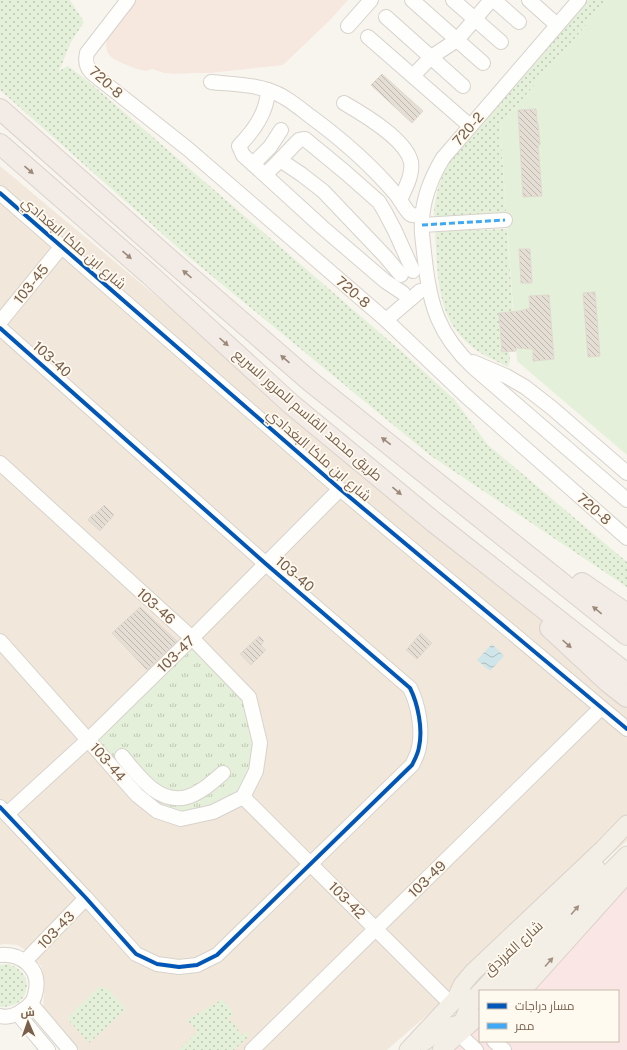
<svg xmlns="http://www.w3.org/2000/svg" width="627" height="1050" viewBox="0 0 627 1050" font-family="'Public Sans',Cairo,sans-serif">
<defs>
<pattern id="grass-dots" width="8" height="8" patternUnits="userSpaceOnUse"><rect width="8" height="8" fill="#e4f0d9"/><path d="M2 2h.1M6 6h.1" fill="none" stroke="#bec6b2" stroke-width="1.8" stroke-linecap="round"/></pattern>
<pattern id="park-tufts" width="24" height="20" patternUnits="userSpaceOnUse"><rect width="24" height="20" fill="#e4f0d9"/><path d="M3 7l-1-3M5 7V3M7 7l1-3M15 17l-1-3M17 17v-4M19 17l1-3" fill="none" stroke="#bec6b2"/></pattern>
<pattern id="water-waves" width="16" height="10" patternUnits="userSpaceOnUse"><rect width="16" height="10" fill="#cfe5e9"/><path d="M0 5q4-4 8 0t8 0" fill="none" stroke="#adbdbf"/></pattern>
<pattern id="building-back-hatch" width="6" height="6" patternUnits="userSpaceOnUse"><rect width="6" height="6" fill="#e5ded5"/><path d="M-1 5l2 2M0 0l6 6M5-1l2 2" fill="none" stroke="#beb7af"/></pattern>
</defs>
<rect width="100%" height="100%" fill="#f8f5ee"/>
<!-- residential -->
<path fill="#f1e8db" d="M0,166L627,688V841L387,1050H79L43,1011L44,988L41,966L27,951L17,945L4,944L0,945Z"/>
<!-- commercial -->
<path fill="#f6e8df" d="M132,0H348L329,21L283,65L210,73H194L175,74L164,73L152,69L146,71L137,69L124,64L114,59L109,55L107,51L106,45L107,37Z"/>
<!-- medical -->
<path fill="#fae7e5" d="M627,881V1050H452L480,1025V1041H618V991H514Z"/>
<!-- grass -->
<g fill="url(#grass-dots)">
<path d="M0,0H70L84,22L71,42L59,71L68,66L89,82L408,357L454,399L488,445L627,562V587L431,456L184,253L0,90Z"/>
<path d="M585,0H608L500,125L506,212L439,217L435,216L434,214C436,183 445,168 463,143Z"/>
<path d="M507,229L513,312L499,313L502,351H509L510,360L508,367C495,360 481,355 470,345C436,317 438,274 435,234L436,232L439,231Z"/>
<path d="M8,964C37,972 31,1008 1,1007H0V965Z"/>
<path d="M102,987L107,988L126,1009L89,1043L67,1018L98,988Z"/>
<path d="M223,999L234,1014L228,1019L236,1026L241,1035L248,1033L249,1036L234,1050H179L198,1031L187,1020Z"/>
</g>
<!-- park -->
<path fill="url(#park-tufts)" d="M191,645L249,697L260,743L243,797L185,823L137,795L88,740Z"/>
<!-- pitch -->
<path fill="#e4f0d9" d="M608,0H627V455L517,361L500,125Z"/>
<!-- water -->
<path fill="url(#water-waves)" d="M492,644L504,656L490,671L477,660Z"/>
<!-- building -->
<g fill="url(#building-back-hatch)" stroke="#e1d9d0">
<path d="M382,74L423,111L412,123L371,85Z"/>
<path d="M536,109L537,122L538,124L540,145H538L542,196L523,197L518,110Z"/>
<path d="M519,249H530L532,283H521Z"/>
<path d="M595,292L600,356L588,357L583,293Z"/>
<path d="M549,295L554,359L533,361V349L516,348V351L502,352L499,313L520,311L530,308L529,296Z"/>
<path d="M104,505L114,515L100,531L88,520L93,514L94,515Z"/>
<path d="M140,607L177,641L147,670L112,633Z"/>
<path d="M421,633L432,643L417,659L406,650Z"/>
<path d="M259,636L264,641L261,645L266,650L251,665L240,654Z"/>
</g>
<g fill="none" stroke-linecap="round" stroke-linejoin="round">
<defs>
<g id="minor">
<path d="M128,0L87,53C85,61 86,67 92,73L188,149L386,320L466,396L627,538"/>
<path d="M412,0L483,63"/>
<path d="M453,0L501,42"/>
<path d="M494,0L519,22"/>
<path d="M529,0L557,25"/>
<path d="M579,0L443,158C429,181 420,206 422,234C423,243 424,252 425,261C430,306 439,335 473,367L627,500"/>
<path d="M386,17L463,86"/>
<path d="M348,26L371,0"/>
<path d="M368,37L470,126"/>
<path d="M413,76L431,57L457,40L491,0"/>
<path d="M211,82C228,84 252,84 268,90C284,95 297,106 310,116C340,138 369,163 394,192C400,198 403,207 410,214L412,215L422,216"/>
<path d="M268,90C267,113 254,130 239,146L243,155L322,227L385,281L403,293"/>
<path d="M344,103C363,114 406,139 411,162C413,175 405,189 400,200"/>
<path d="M280,160L301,174L323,191L385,256L401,275"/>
<path d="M253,164L270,147L281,130"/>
<path d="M265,175L276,164L295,144L299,140L305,139L345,172L379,202L385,212L395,231L413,271"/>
<path d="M0,193L340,489L627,729"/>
<path d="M422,225L505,220"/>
<path d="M386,320L420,291"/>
<path d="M0,322L62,246"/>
<path d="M0,328L266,564L410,688C418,704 423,729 419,747C418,754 415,759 412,765L217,955L197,965L179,967L157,964L136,954L86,898L0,807"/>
<path d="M473,362L506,376L525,387L552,408L627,473"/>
<path d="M0,463L192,638L249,697L260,743L256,771L243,797"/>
<path d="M0,641L137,795L157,811L181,819L213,812L243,797"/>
<path d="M122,756C138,775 158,805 187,797C201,793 212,782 223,773"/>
<path d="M243,797L451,1004"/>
<path d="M7,814L88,740L192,638L340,489"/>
<path d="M0,955C21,953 40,968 36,990C35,995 34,1001 30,1004C28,1007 25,1009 23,1010C17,1015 8,1018 0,1016"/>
<path d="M25,961L86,898"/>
<path d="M31,1004L70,1050"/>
<path d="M18,1014L48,1050"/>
<path d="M459,1034L476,1050"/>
<path d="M494,1041L504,1050"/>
<path d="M252,1050L601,708"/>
</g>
<g id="major">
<path d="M481,991L597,869"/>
<path d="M502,991L536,956L593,889L627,855"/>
<path d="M522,991L627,874"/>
<path d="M455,1000L462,985L473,972L603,849L627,824"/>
<path d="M460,1030C464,1016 470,1003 480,992"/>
<path d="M424,1042C432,1036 440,1030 449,1027C459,1023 470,1022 480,1018"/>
<path d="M408,1050L451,1004L463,993"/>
<path d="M441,1050L472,1022"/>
</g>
<g id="highway">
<path d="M0,109L168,258L311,382L627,635"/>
<path d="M0,144L150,275L291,404L435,523L627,674"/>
<path d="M582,583L627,614"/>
<path d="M550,628L608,682L627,697"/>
</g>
</defs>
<!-- minor casing -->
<use href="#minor" stroke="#d7d2cc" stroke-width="16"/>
<!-- major casing -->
<use href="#major" stroke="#dad2cb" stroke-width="19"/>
<!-- highway casing -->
<use href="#highway" stroke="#dad2cb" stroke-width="22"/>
<!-- minor -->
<use href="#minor" stroke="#fefefc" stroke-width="14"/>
<!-- major -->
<use href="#major" stroke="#f3efe6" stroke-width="17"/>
<!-- highway -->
<use href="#highway" stroke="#f2ebe6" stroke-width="20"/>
<!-- quiet -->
<path stroke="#3fa9f5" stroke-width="3" stroke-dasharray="6 3" stroke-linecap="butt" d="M422,225L505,220"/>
<defs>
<g id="cycleway">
<path d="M0,193L340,489L627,729"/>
<path d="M0,328L266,564L410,688C418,704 423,729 419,747C418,754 415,759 412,765L217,955L197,965L179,967L157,964L136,954L86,898L0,807"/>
</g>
</defs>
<!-- cycleway casing -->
<use href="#cycleway" stroke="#fffaf0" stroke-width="6"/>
<!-- cycleway -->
<use href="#cycleway" stroke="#0057b8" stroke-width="4"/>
</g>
<!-- one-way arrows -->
<defs><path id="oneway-solid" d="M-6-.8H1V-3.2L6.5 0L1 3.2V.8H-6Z"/></defs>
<g fill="#9d897a">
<use href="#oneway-solid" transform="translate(29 170) rotate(41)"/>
<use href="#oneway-solid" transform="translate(127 255) rotate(41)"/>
<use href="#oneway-solid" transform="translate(187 274) rotate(-139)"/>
<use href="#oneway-solid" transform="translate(224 342) rotate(42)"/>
<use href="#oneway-solid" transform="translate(285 359) rotate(-139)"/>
<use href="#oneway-solid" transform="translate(386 441) rotate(-142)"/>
<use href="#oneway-solid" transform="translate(397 491) rotate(40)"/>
<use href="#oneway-solid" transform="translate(597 610) rotate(-141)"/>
<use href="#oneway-solid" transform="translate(567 644) rotate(42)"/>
</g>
<g fill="#a39182">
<use href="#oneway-solid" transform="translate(575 910) rotate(-49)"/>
<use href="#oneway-solid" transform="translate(549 962) rotate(-48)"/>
</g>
<g text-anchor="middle" stroke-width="3.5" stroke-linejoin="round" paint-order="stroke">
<!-- street labels -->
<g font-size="14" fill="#785f4c" stroke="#fffaf0">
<text transform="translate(106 82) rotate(42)" y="5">720-8</text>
<text transform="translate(468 129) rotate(-49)" y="5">720-2</text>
<text transform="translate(74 243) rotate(41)" y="5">شارع ابن ملكا البغدادي</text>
<text transform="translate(31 284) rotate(-51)" y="5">103-45</text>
<text transform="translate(353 292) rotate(41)" y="5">720-8</text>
<text transform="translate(52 359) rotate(42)" y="5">103-40</text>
<text transform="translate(308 415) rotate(41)" y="5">طريق محمد القاسم للمرور السريع</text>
<text transform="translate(319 455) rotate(41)" y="5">شارع ابن ملكا البغدادي</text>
<text transform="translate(594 509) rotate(41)" y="5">720-8</text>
<text transform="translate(295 574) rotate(41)" y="5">103-40</text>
<text transform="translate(156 606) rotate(42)" y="5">103-46</text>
<text transform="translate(176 654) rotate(-44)" y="5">103-47</text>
<text transform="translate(108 762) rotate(49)" y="5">103-44</text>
<text transform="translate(427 879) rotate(-44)" y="5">103-49</text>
<text transform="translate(347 900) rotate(45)" y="5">103-42</text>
<text transform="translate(56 930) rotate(-46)" y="5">103-43</text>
<text transform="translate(513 948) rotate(-42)" y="5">شارع الفرزدق</text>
</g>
</g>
<!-- legend -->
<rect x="479" y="990" width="140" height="52" fill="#fffaf0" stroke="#c9bcae"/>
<rect x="487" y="1003" width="20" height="6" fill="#0057b8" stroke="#c9bcae"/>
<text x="515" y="1010" font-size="12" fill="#785f4c">مسار دراجات</text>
<rect x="487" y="1023" width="20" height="6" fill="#3fa9f5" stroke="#c9bcae"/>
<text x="515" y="1030" font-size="12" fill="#785f4c">ممر</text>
<!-- north arrow -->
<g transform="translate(28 1022) rotate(358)" stroke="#fffaf0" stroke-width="3" paint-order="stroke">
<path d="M0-3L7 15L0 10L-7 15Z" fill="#785f4c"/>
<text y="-6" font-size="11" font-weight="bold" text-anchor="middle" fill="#785f4c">ش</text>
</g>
</svg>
